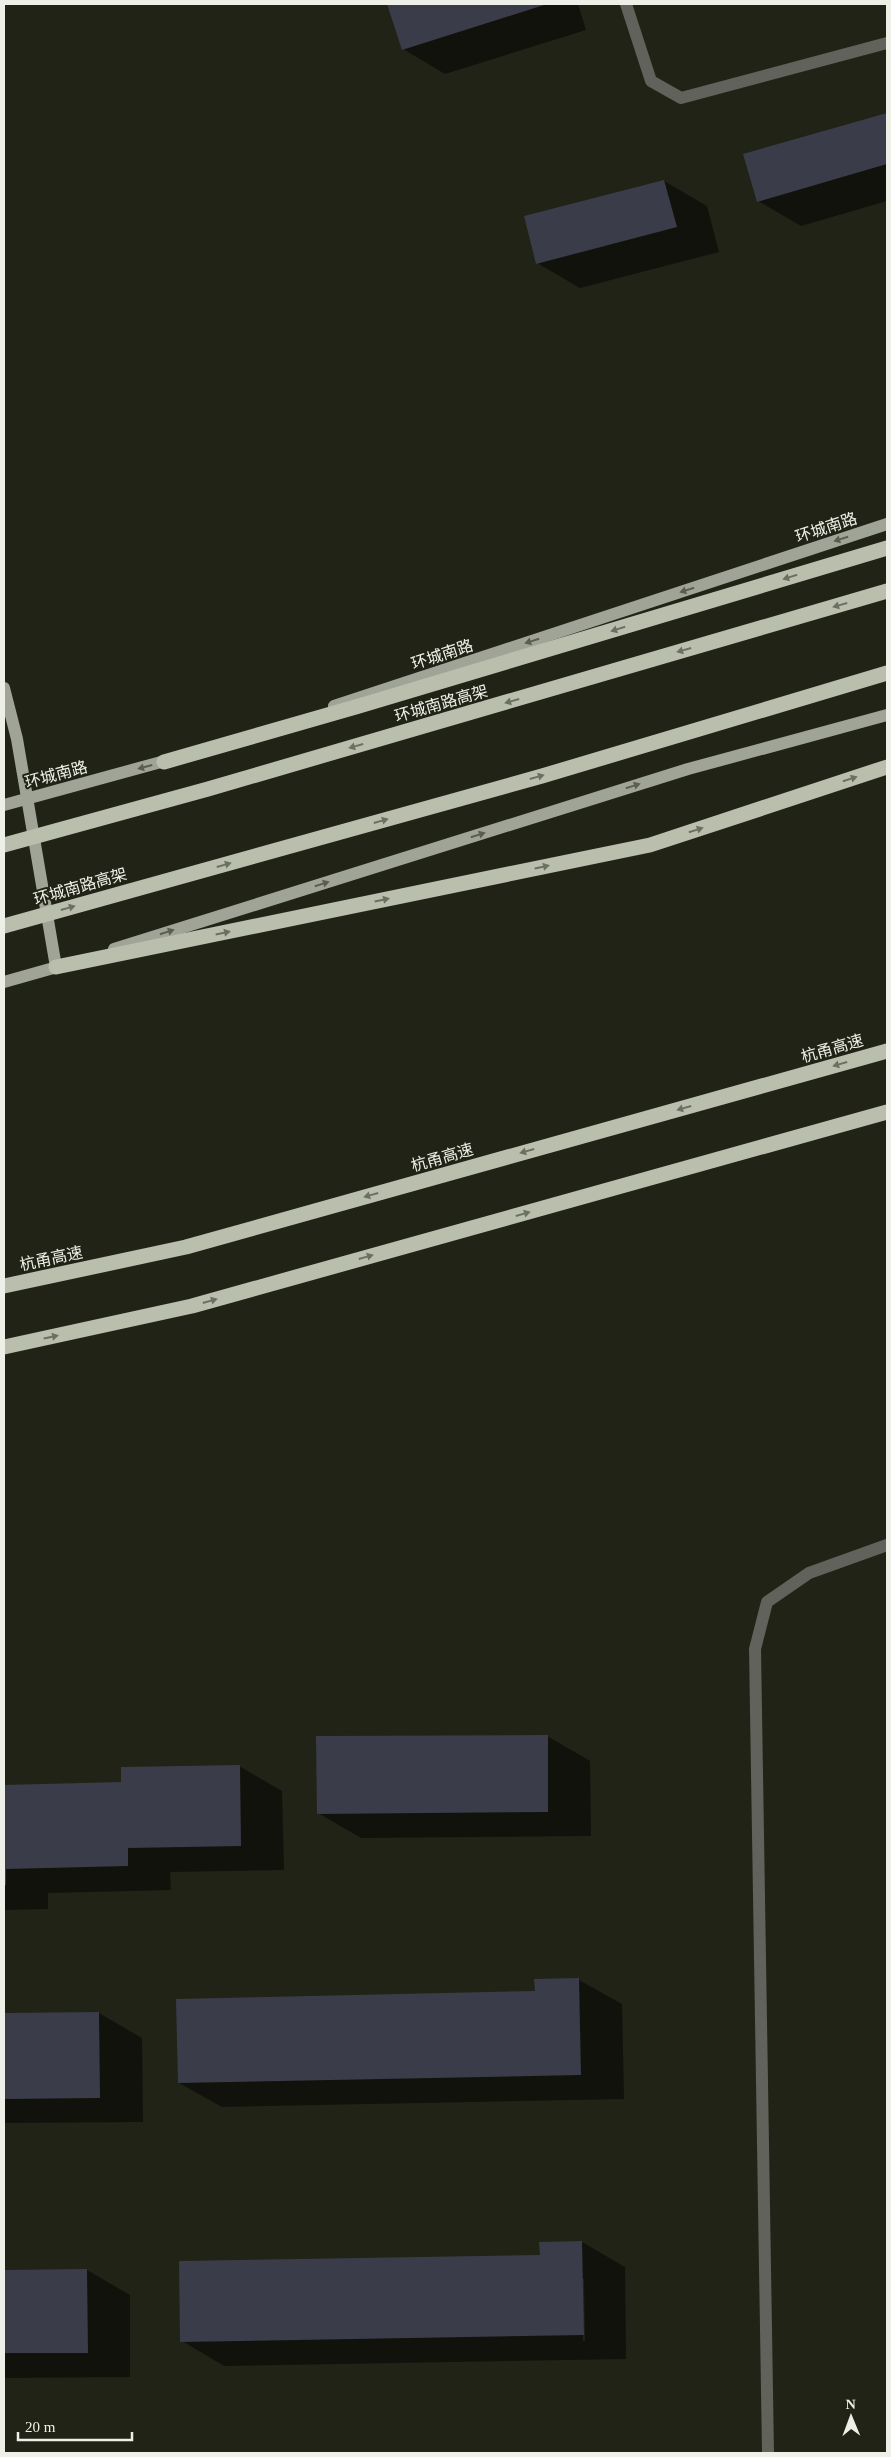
<svg xmlns="http://www.w3.org/2000/svg" width="891" height="2457" viewBox="0 0 891 2457" font-family="'Times New Roman','Noto Sans SC',serif">
<rect width="100%" height="100%" fill="#202316"/>
<!-- shadow -->
<g fill="#0007" fill-rule="evenodd">
<path d="M388,4H578L586,30L445,74L403,49Z"/>
<path d="M887,114V201L801,226L758,201L744,155Z"/>
<path d="M664,181L707,206L719,252L580,288L537,263Z"/>
<path d="M547,1736L590,1761L591,1836L361,1838L318,1813Z"/>
<path d="M239,1766L282,1791L284,1870L170,1872L171,1890L48,1893V1909L4,1910V1786L123,1783Z"/>
<path d="M579,1980L622,2004L624,2099L222,2107L179,2083Z"/>
<path d="M99,2013L142,2038L143,2122L4,2123V2014Z"/>
<path d="M582,2242L625,2267L626,2359L224,2366L182,2341L541,2256ZM582,2279H584L585,2341H583Z"/>
<path d="M87,2270L130,2295V2377L4,2378V2271Z"/>
</g>
<!-- building -->
<g fill="#3a3c4a">
<path d="M387,4H543L544,5L402,50Z"/>
<path d="M887,113V164L757,202L743,154Z"/>
<path d="M664,180L677,227L536,264L524,216Z"/>
<path d="M548,1735V1812L317,1814L316,1736Z"/>
<path d="M240,1765L241,1846L128,1848V1866L6,1869V1885H4V1785L121,1782V1767Z"/>
<path d="M579,1978L581,2075L178,2083L176,1999L535,1991L534,1979Z"/>
<path d="M99,2012L100,2098L4,2099V2013Z"/>
<path d="M582,2241L584,2335L180,2342L179,2261L540,2255L539,2242Z"/>
<path d="M87,2269L88,2353H4V2270Z"/>
</g>
<g fill="none" stroke-linecap="round" stroke-linejoin="round">
<!-- minor -->
<g stroke="#60625b" stroke-width="12">
<path d="M626,4L651,81L681,98L887,43"/>
<path d="M768,2453L755,1649L767,1602L809,1573L887,1545"/>
</g>
<!-- major -->
<g stroke="#a0a496" stroke-width="12">
<path d="M4,688L17,739L56,967"/>
<path d="M334,706L887,524"/>
<path d="M4,805L172,759"/>
<path d="M114,949L688,769L887,715"/>
<path d="M4,982L64,965"/>
</g>
<!-- highway -->
<g stroke="#b9bead" stroke-width="15">
<path d="M164,762L359,706L887,548"/>
<path d="M56,967L650,845L887,767"/>
<path d="M4,1286L186,1247L887,1051"/>
<path d="M4,1347L192,1306L887,1112"/>
</g>
<!-- highway-bridge -->
<g stroke="#b9bead" stroke-width="15">
<path d="M4,845L208,789L887,591"/>
<path d="M4,926L542,776L887,673"/>
</g>
</g>
<!-- one-way arrows -->
<defs><path id="oneway-solid" d="M-6-.8H1V-3.2L6.5 0L1 3.2V.8H-6Z" transform="scale(1.25)"/></defs>
<g fill="#5a5d50">
<use href="#oneway-solid" transform="translate(841 539) rotate(162)"/>
<use href="#oneway-solid" transform="translate(687 590) rotate(162)"/>
<use href="#oneway-solid" transform="translate(532 641) rotate(162)"/>
<use href="#oneway-solid" transform="translate(145 767) rotate(165)"/>
<use href="#oneway-solid" transform="translate(633 786) rotate(-17)"/>
<use href="#oneway-solid" transform="translate(478 835) rotate(-17)"/>
<use href="#oneway-solid" transform="translate(322 884) rotate(-17)"/>
<use href="#oneway-solid" transform="translate(167 932) rotate(-17)"/>
</g>
<g fill="#6c7062">
<use href="#oneway-solid" transform="translate(790 577) rotate(163)"/>
<use href="#oneway-solid" transform="translate(840 605) rotate(164)"/>
<use href="#oneway-solid" transform="translate(618 629) rotate(163)"/>
<use href="#oneway-solid" transform="translate(684 650) rotate(164)"/>
<use href="#oneway-solid" transform="translate(512 701) rotate(164)"/>
<use href="#oneway-solid" transform="translate(356 746) rotate(164)"/>
<use href="#oneway-solid" transform="translate(537 777) rotate(-16)"/>
<use href="#oneway-solid" transform="translate(850 779) rotate(-18)"/>
<use href="#oneway-solid" transform="translate(381 821) rotate(-16)"/>
<use href="#oneway-solid" transform="translate(696 830) rotate(-18)"/>
<use href="#oneway-solid" transform="translate(224 865) rotate(-16)"/>
<use href="#oneway-solid" transform="translate(542 867) rotate(-12)"/>
<use href="#oneway-solid" transform="translate(382 900) rotate(-12)"/>
<use href="#oneway-solid" transform="translate(68 908) rotate(-16)"/>
<use href="#oneway-solid" transform="translate(223 933) rotate(-12)"/>
<use href="#oneway-solid" transform="translate(840 1064) rotate(164)"/>
<use href="#oneway-solid" transform="translate(684 1108) rotate(164)"/>
<use href="#oneway-solid" transform="translate(527 1151) rotate(164)"/>
<use href="#oneway-solid" transform="translate(371 1195) rotate(164)"/>
<use href="#oneway-solid" transform="translate(523 1214) rotate(-16)"/>
<use href="#oneway-solid" transform="translate(366 1257) rotate(-16)"/>
<use href="#oneway-solid" transform="translate(210 1301) rotate(-16)"/>
<use href="#oneway-solid" transform="translate(51 1337) rotate(-12)"/>
</g>
<g text-anchor="middle" stroke-width="4" stroke-linejoin="round" paint-order="stroke">
<!-- street labels -->
<g font-size="16" fill="#eef0e7" stroke="#202316">
<text transform="translate(826 527) rotate(-18)" y="6">环城南路</text>
<text transform="translate(442 654) rotate(-18)" y="6">环城南路</text>
<text transform="translate(441 703) rotate(-16)" y="6">环城南路高架</text>
<text transform="translate(56 774) rotate(-15)" y="6">环城南路</text>
<text transform="translate(80 886) rotate(-16)" y="6">环城南路高架</text>
<text transform="translate(832 1048) rotate(-16)" y="6">杭甬高速</text>
<text transform="translate(442 1157) rotate(-16)" y="6">杭甬高速</text>
<text transform="translate(51 1258) rotate(-12)" y="6">杭甬高速</text>
</g>
</g>
<!-- border -->
<rect width="891" height="2457" fill="none" stroke="#eef0e7" stroke-width="10"/>
<!-- north arrow -->
<g transform="translate(851 2417) rotate(359)" stroke="#202316" stroke-width="4" paint-order="stroke">
<path d="M0-4L9 19L0 12L-9 19Z" fill="#eef0e7"/>
<text y="-8" font-size="14" font-weight="bold" text-anchor="middle" fill="#eef0e7">N</text>
</g>
<!-- scale -->
<path d="M18 2432v8h114v-8" fill="none" stroke="#eef0e7" stroke-width="2.5"/>
<text x="25" y="2432" font-size="15" fill="#eef0e7" stroke="#202316" stroke-width="4" paint-order="stroke">20 m</text>
</svg>
